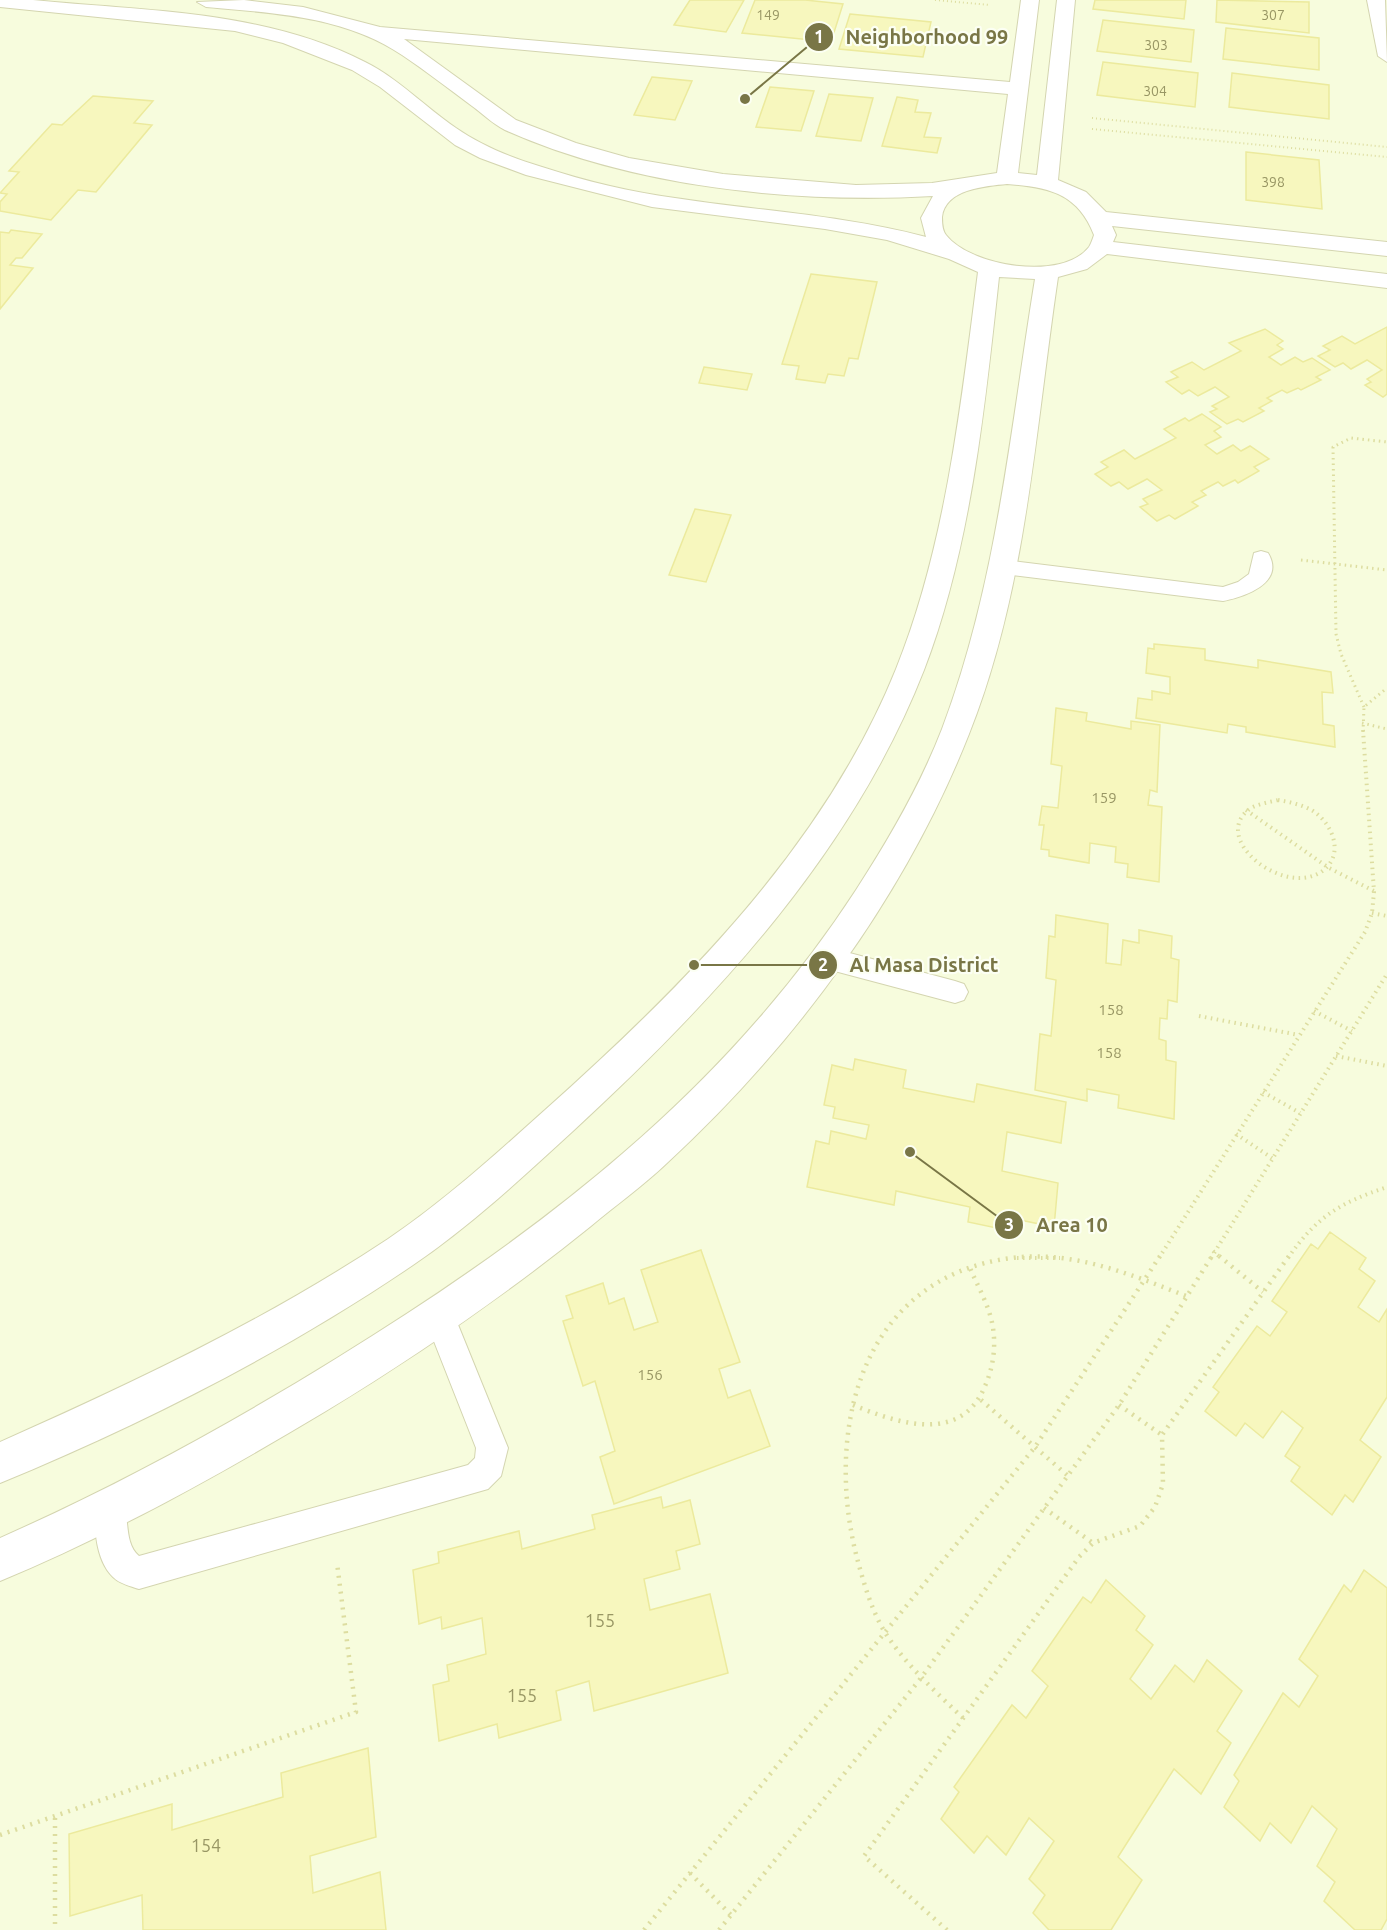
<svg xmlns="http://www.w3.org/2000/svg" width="1387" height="1930" viewBox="0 0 1387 1930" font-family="Ubuntu,sans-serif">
<rect width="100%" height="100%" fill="#fafeea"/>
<!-- residential -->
<rect fill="#f7fcdd" x="0" y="0" width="1387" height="1930"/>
<!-- building -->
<g fill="#f7f7be" stroke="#ecea9d" stroke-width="1.5">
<path d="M690,0H744L726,32L674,25Z"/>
<path d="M755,0H805L843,4L831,42L742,33Z"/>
<path d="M1095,0H1186L1184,19L1093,9Z"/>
<path d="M1217,0L1309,2V33L1216,22Z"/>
<path d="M850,14L931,22L923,57L839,49Z"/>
<path d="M1103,20L1194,30L1191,62L1097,51Z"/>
<path d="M1226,28L1319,38V70L1223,59Z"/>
<path d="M1103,62L1198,73L1195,107L1097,95Z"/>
<path d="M1232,73L1329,85V119L1229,107Z"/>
<path d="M652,77L692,81L675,120L634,115Z"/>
<path d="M770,87L814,91L801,131L756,127Z"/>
<path d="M829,94L873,98L861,141L816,136Z"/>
<path d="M93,96L153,101L134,123L152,125L96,192L78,190L51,220L0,211V202L7,194L0,193L19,172L9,171L52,124L62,125Z"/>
<path d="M897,97L918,100L915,112L931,113L924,137L941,138L937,153L882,146Z"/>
<path d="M1246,152L1319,160L1322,209L1246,200Z"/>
<path d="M11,230L42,234L22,258H16L10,265L33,268L0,309V232L9,233Z"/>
<path d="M811,274L877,282L858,359L849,358L844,376L828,374L825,383L796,379L799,366L782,364Z"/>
<path d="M1387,327V394L1383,397L1365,385L1371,382L1367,379L1382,370L1367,360L1351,369L1343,363L1335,367L1318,356L1330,350L1323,346L1342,336L1355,344Z"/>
<path d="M1265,329L1283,341L1277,345L1283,349L1269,357L1281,365L1295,357L1303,362L1312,358L1330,370L1316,377L1321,380L1301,390L1298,388L1287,393L1282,390L1267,398L1272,401L1259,408L1264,411L1243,422L1238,419L1227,424L1210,412L1217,409L1212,406L1229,397L1215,387L1198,396L1189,390L1182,394L1166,382L1178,377L1171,372L1192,362L1204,370L1241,351L1229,343Z"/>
<path d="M704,367L752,374L747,390L699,383Z"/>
<path d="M1202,414L1221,427L1214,431L1221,437L1205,445L1217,454L1233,445L1241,451L1250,446L1269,459L1254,467L1259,471L1238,483L1235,480L1223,486L1218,482L1201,491L1206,495L1192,502L1198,506L1175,519L1169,515L1157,521L1140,507L1148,504L1143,499L1162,490L1147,479L1128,489L1119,482L1111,486L1095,474L1108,467L1101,462L1124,450L1135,459L1176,438L1164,429L1185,418L1189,421Z"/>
<path d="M695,509L731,515L706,582L669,575Z"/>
<path d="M1154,644L1205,649V660L1258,668V660L1331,672L1333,693L1322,692L1323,724L1334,726L1335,747L1246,732V727L1228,724L1227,733L1136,718L1138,698L1152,700V691L1170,694V677L1146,673L1148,648L1154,649Z"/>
<path d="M1056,708L1087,713L1086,721L1131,729V721L1160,725L1157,792L1150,790L1148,805L1162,807L1159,882L1127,877L1128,864L1115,862L1116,847L1090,843L1089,863L1049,856V850L1041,849L1044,825H1039L1042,806L1058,808L1062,766L1051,764Z"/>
<path d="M1056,915L1108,924L1106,963L1121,965L1123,940L1139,943V930L1172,936L1171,958L1179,960L1177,1002L1168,1000L1167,1019L1160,1018L1159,1039L1166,1041V1060L1176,1062L1174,1119L1118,1108L1119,1095L1087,1089V1101L1035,1090L1040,1034L1051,1036L1056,980L1046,978L1049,936L1055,937Z"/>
<path d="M855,1059L906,1070L903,1088L974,1102L977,1084L1066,1102L1061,1143L1007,1132L1002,1171L1058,1183L1054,1227L1020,1220V1233L968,1222L970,1207L896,1191L894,1205L807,1187L816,1141L829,1144L831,1131L866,1139L869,1125L833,1118L835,1107L824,1105L832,1065L853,1070Z"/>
<path d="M1330,1232L1366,1258L1359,1269L1375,1281L1358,1307L1379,1322L1387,1309V1397L1360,1440L1381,1457L1353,1502L1345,1495L1332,1515L1291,1481L1300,1467L1285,1456L1303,1428L1282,1411L1263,1438L1245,1423L1236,1436L1205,1411L1219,1392L1213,1387L1257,1326L1270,1336L1287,1312L1272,1301L1311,1244L1318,1249Z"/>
<path d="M701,1250L740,1362L719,1369L728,1398L750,1390L770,1446L614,1504L600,1457L615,1451L595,1381L583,1386L563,1321L573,1318L566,1296L603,1283L609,1304L624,1298L634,1330L658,1322L641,1270Z"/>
<path d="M661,1497L663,1508L690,1500L700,1544L676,1551L680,1569L644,1579L650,1610L710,1594L728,1673L594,1711L589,1681L556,1691L561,1720L499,1738L497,1724L439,1741L433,1685L449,1681L447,1665L486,1654L482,1618L442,1629L441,1617L419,1624L413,1570L439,1563L438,1552L519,1531L522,1549L595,1529L592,1515Z"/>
<path d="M1364,1570L1387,1588V1919L1381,1930H1355L1324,1901L1335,1882L1317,1866L1337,1829L1312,1806L1291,1843L1270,1823L1260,1841L1224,1807L1239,1781L1234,1775L1283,1693L1299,1707L1318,1676L1299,1659L1344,1585L1351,1592Z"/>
<path d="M1106,1580L1145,1616L1136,1630L1153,1645L1130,1679L1151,1699L1175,1665L1194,1682L1207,1660L1242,1691L1217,1731L1231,1743L1201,1794L1174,1769L1118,1857L1142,1880L1111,1930H1049L1033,1913L1045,1895L1029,1879L1054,1841L1029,1818L1006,1855L987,1836L974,1853L941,1819L959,1792L954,1787L1012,1705L1026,1718L1048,1686L1032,1671L1083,1597L1091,1603Z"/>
<path d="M368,1748L376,1837L310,1856L313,1893L380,1872L386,1930H143L142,1895L70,1916L69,1834L172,1804V1830L283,1797L281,1773Z"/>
</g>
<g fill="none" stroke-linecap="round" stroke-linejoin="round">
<defs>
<g id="service">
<path d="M1261,551L1268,553C1286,583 1244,597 1223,601L1004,574L997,572L994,567L997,562L1004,560L1223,587L1238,582L1249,574L1254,553Z"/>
<path d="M827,947L955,981L964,984L968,992L964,1000L955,1003L827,969L818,966L814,958L818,950Z"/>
<path d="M439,1301L450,1305L508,1448L501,1476L488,1489L139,1589C130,1586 120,1584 113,1577C95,1560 91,1518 100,1496L111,1491L122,1496C130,1514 123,1543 139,1556L468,1465L475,1458L476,1448L424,1316L428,1305Z"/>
</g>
<g id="minor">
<path d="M0,0H33C143,11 264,10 365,62C399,79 425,107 456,128C482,146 512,158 542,167C585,181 630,192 675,198C759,211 843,215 926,237L921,218L933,196C794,204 632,187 505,130C493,124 483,114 472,106C449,89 426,71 402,55C344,16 273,13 206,7L197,2L244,0L303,7L380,27L1010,82L1021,0H1039L1018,173L1037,175L1057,0H1075L1058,180L1086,192L1106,212L1387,242V256L1112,226L1116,235L1113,242L1387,274V288L1107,254L1087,269L1058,277C1035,431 1027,588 969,734C905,896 795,1045 667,1163C643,1186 616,1205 591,1226C507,1294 418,1355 326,1411C221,1474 113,1534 0,1581V1538C117,1486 229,1425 337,1358C540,1233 725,1092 856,890C889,839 920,786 942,729C997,584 1010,432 1035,279L999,277C985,406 971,548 924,670C853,852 715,1000 573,1131C522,1178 470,1226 413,1265C285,1352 143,1424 0,1483V1442C133,1383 266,1320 388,1239C444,1201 495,1155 545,1110C684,986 825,845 896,669C946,545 961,404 978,272L949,259L887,240L825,229L652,207L526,175L480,158L455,145L380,87L352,70L283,43L235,31L0,7ZM404,39L1008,94L997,173L932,183L856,185L723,174L629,158L576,143L516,120ZM1007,184C1048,187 1078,193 1094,235C1093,238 1091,244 1089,247C1062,282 970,266 946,235C942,230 942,222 942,217C945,189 986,186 1007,184Z"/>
<path d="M1367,0H1385L1387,62L1378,56Z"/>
</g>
</defs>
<!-- service casing -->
<use href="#service" stroke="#d4d5b0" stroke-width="2"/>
<!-- minor casing -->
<use href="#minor" stroke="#d4d5b0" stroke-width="2"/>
<!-- path-far3 -->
<g stroke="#dddda0" stroke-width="2" stroke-dasharray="1 3" stroke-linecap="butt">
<path d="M935,0L990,5"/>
<path d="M1092,118L1387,147"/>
<path d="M1092,129L1387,157"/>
</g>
<!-- path-far2 -->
<g stroke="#dddda0" stroke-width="3" stroke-dasharray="1.5 4" stroke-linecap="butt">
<path d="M1301,560L1387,570"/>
<path d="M1364,707L1341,654L1336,634L1333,447L1351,438L1387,442"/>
<path d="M1362,723L1387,729"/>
<path d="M1363,732L1364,707L1387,688"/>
</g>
<!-- path-far1 -->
<g stroke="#dddda0" stroke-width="4" stroke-dasharray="1.5 4.5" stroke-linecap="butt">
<path d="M1278,800C1290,802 1303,805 1313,811C1334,825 1345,856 1321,872C1282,897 1208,837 1251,808C1258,804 1270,802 1278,800Z"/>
<path d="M1246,810L1329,868L1374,891"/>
<path d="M1372,913L1387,916"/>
<path d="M1314,1011L1352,1031"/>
<path d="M1199,1016L1299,1035"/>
<path d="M1336,1056L1387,1066"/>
<path d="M1263,1092L1300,1113"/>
<path d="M1236,1134L1272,1158"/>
<path d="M1213,1251L1221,1258"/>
<path d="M1017,1258H1060"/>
<path d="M1159,1258L1365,932L1372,913L1374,892L1363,730"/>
<path d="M1211,1258L1387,974"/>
<path d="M1288,1258C1317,1216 1340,1203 1387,1187"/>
</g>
<!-- path -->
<g stroke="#dddda0" stroke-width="4.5" stroke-dasharray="2 6" stroke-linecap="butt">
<path d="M1219,1256L1263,1292"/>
<path d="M981,1400L1067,1475"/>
<path d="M853,1405C897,1423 961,1445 985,1386C993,1368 996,1348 993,1328C990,1307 978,1287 970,1268"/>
<path d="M1119,1405L1162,1435"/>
<path d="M1044,1508L1093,1543"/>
<path d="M963,1718C936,1692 907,1666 886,1634C872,1612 864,1584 857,1558C824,1431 860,1278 1011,1258C1072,1250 1130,1274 1186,1296"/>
<path d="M55,1818V1930"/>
<path d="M0,1835L356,1712L337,1563"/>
<path d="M690,1873L731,1915"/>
<path d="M644,1930L1035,1447L1160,1256"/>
<path d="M719,1930L921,1678L1119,1405L1212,1256"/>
<path d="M947,1930L864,1856L1079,1557L1093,1543L1140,1526L1155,1507L1163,1484L1162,1435L1289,1256"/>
</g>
<!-- service -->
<use href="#service" fill="#fff" fill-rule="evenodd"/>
<!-- minor -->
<use href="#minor" fill="#fff" fill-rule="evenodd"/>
</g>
<g text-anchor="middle" stroke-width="4.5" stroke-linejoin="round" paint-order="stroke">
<!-- far-number labels -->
<g font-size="14" fill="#989664">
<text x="768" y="20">149</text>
<text x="1273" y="20">307</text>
<text x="1156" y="50">303</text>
<text x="1155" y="96">304</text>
<text x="1273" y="187">398</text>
</g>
<!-- number labels -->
<g font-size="15" fill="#989664">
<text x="1104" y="803">159</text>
<text x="1111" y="1015">158</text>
<text x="1109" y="1058">158</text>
<text x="650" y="1380">156</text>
</g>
<!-- near-number labels -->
<g font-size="18" fill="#989664">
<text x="600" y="1627">155</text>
<text x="522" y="1702">155</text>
<text x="206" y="1852">154</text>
</g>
</g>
<!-- callouts -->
<path fill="none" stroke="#797646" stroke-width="2" d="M745 99L819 37M694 965L823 965M910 1152L1009 1225"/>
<g fill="#797646" stroke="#fcfff3" stroke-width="2">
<circle cx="745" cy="99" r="6"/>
<circle cx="694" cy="965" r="6"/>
<circle cx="910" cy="1152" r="6"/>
<circle cx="819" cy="37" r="15"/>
<circle cx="823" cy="965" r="15"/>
<circle cx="1009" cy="1225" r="15"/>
</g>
<g font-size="18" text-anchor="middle" font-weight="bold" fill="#fff">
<text x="819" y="43">1</text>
<text x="823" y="971">2</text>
<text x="1009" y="1231">3</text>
</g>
<g font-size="20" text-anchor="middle" font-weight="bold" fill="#797646" stroke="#fcfff3" stroke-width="4.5" stroke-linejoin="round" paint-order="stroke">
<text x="927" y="44">Neighborhood 99</text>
<text x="924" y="972">Al Masa District</text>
<text x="1072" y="1232">Area 10</text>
</g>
</svg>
